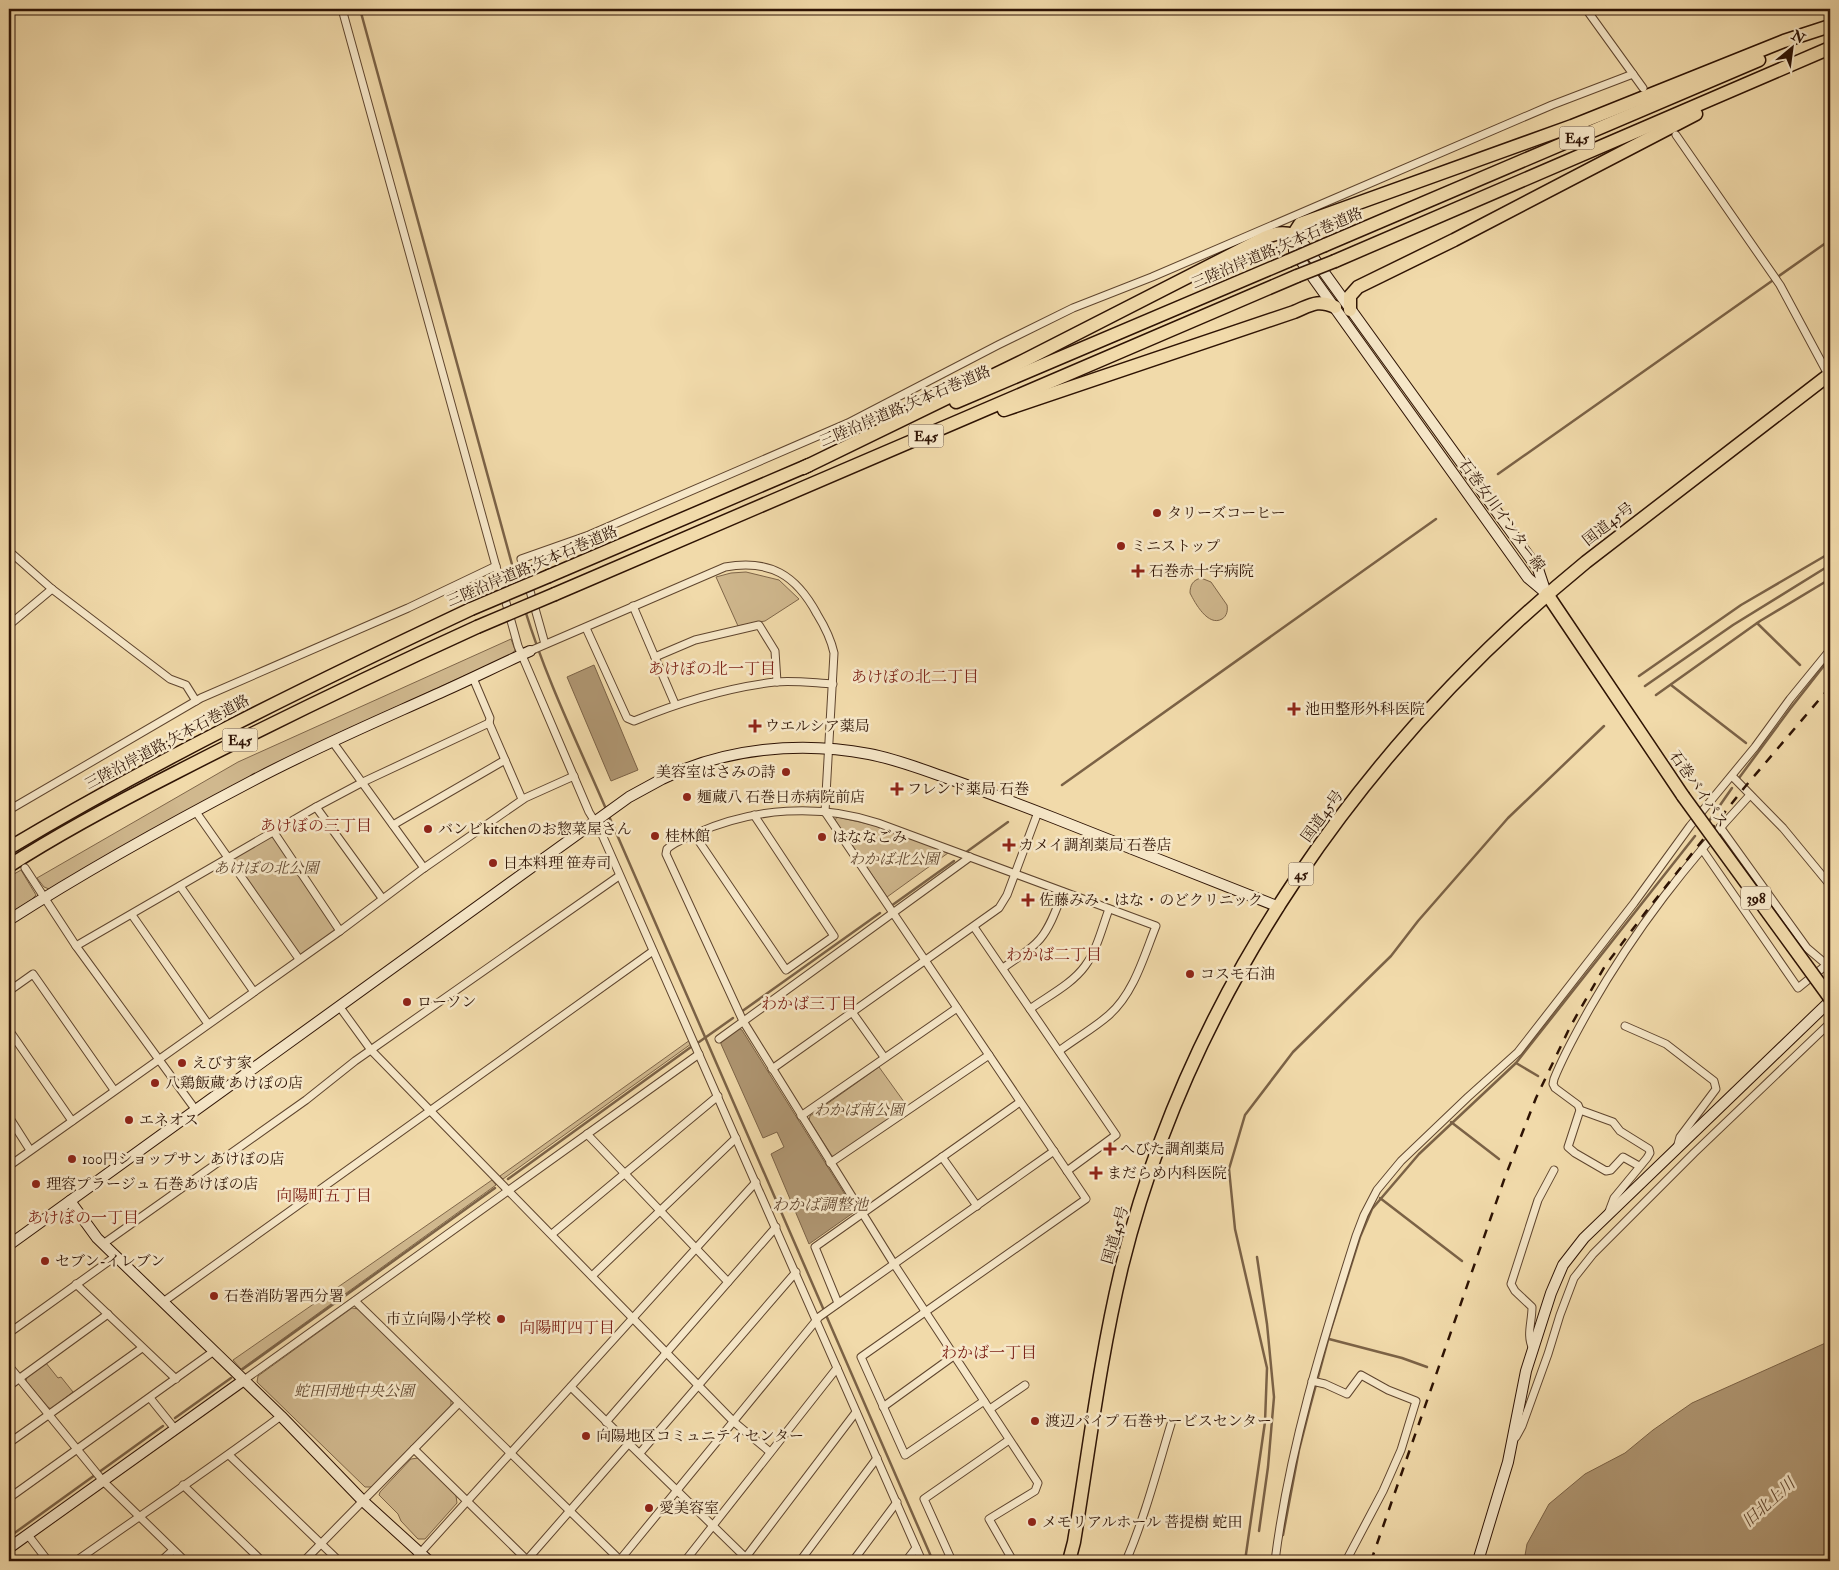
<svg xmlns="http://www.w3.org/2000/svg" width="1839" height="1570" viewBox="0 0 1839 1570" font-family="'IM FELL Double Pica','Noto Serif JP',serif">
<rect width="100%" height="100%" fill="#f1daaa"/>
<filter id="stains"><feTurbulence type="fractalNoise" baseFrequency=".004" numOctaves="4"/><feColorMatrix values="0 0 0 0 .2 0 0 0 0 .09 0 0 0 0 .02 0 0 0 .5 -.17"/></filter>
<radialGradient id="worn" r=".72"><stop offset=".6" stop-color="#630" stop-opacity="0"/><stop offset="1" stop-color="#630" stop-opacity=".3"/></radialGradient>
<!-- green -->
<g fill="#d0b88e" stroke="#7f6649">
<path d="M746,572L779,580L799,599L765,621L738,626L716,577L731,573Z"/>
<path d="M1201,578L1211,582L1227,605C1228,610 1227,616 1222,619C1208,627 1195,603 1190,593C1190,585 1193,580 1201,578Z"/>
<path d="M511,639L515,650L512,654L337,734L49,889L44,887L37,878L238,762Z"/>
<path d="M837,817L882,827L948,853L887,897L835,820Z"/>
<path d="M273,831L340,931L299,959L228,857Z"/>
<path d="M21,870L36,895L31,900L9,914V877Z"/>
<path d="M690,1040L691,1044L503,1179L500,1176Z"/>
<path d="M879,1067L907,1106L835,1157L832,1156L809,1120L810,1116Z"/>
<path d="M492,1180L496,1185L241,1369L233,1360Z"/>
<path d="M352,1308L359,1309L451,1400V1407L372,1487H365L257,1382L258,1376Z"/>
<path d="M46,1363L58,1378L61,1377L73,1392L51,1409L48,1407L26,1381L27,1377Z"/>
<path d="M418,1458L456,1496L457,1503L425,1539H418L401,1521L398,1514L379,1495L380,1492L411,1459Z"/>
</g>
<!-- water -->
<g fill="#af9672" stroke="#7b6246">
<path d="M594,665L638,770L611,781L567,677Z"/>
<path d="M738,1028L742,1030L854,1209L853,1213L809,1244L771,1154L784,1147L777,1132L763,1138L721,1044V1042Z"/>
<path d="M1830,1341V1561H1524L1527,1544L1549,1504L1585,1474L1625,1453L1653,1430L1692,1403Z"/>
</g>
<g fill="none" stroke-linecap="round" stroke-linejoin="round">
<!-- stream -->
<g stroke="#7b6246" stroke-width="2.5">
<path d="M360,9L516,579"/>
<path d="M1498,474L1830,240"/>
<path d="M525,610C546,679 578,744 606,809"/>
<path d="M1757,623L1800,665"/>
<path d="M1639,676L1741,605L1830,553"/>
<path d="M1671,685L1746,743"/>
<path d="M1645,686L1733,625L1830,565"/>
<path d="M1656,695L1760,621L1830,579"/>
<path d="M1739,778L1790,709L1830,658"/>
<path d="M1062,785L1436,519"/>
<path d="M608,814L933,1561"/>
<path d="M1709,821L1732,788"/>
<path d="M965,853L1008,822"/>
<path d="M891,906L954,861"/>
<path d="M741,1012L880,913"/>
<path d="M699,1042L733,1018"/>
<path d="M1516,1063L1538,1076"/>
<path d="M1451,1122L1499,1159"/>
<path d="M508,1179L691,1047"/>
<path d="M1380,1198L1462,1261"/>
<path d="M1257,1257L1267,1324L1274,1397L1268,1467L1259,1531"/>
<path d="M1329,1339L1402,1358L1427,1367"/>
<path d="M243,1369L495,1188"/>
<path d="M175,1418L231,1378"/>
<path d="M1283,1535L1299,1450L1310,1407L1331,1329L1360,1237L1372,1209L1419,1154L1516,1063L1695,836"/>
<path d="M9,1537L163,1426"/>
<path d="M1245,1561L1265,1422L1267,1368L1235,1229L1229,1169L1245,1115L1293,1052L1391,956L1418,921L1508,818L1604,726"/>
</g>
<defs>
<g id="street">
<path d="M342,9L518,646L589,812L600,830L922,1561"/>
<path d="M1586,9L1643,88"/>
<path d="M1676,135L1780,285L1830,378"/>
<path d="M9,551L52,589L170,679L186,685L196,701"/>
<path d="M502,586L525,576"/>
<path d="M633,606L675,704"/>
<path d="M9,625L52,589"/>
<path d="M586,628L627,718L634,721C680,702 725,688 775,682C793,680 814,683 833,684"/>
<path d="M545,644L521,559L589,535L848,423L998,345L1073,308L1152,277L1552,105L1633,74"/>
<path d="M530,651L725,567C770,559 796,575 817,614C825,627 831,639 834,653L825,812L1086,1199L861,1357L905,1455L984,1401"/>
<path d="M655,657L695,640L759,625L775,651L777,682"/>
<path d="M473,678L490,718L489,723"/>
<path d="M332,741L424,868"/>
<path d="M1732,776L1783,828L1830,885"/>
<path d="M316,807L382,898"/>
<path d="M9,810L201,698L408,608L496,566"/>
<path d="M196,812L299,959"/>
<path d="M393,825L505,760"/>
<path d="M1720,827L1807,948L1827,965"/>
<path d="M273,831L340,931"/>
<path d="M694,834L786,970L834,936L754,815"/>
<path d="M1702,849L1798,988L1830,962"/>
<path d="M25,868L76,946L195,1109"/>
<path d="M180,886L254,992"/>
<path d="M132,915L208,1024"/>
<path d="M974,927L1116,1135L1067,1171"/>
<path d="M76,946L316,807L363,782L489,723L522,799"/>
<path d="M1003,968C1015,959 1030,951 1040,939C1051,926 1057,907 1063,892"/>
<path d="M9,991L33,974L114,1090"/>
<path d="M339,1006L371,1050L734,1422L770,1452"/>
<path d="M1030,1009C1048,996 1072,984 1085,966C1097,950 1102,928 1109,909"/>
<path d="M852,1012L884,1057"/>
<path d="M1625,1026L1666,1044L1714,1081L1716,1089L1680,1137L1677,1148"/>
<path d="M9,1030L72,1121"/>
<path d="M719,1039L970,857"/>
<path d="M772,1069L999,908L1007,895L1038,812"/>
<path d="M1580,1110L1613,1122L1620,1131L1649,1149L1650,1153L1647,1158L1614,1198L1608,1214"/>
<path d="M801,1116L957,1008"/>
<path d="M9,1117L30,1150"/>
<path d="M587,1134L728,1282"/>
<path d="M942,1157L977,1206"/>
<path d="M830,1163L989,1055"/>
<path d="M9,1166L340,931L424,868L525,798L574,776"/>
<path d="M1639,1166L1623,1157L1611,1170L1606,1171L1575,1153L1568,1147L1580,1110L1578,1105L1555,1088L1553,1084L1554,1079C1564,1054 1577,1031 1590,1008C1636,928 1687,863 1750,795"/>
<path d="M552,1234L718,1096"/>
<path d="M103,1244L306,1100L355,1061L619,876"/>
<path d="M592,1276L736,1138"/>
<path d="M76,1284L176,1379"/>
<path d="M355,1301L620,1560"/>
<path d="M163,1302L653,951"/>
<path d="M838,1303L815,1247L1020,1102"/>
<path d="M9,1333L116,1256"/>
<path d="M1533,1349C1526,1335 1532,1323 1532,1307L1515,1291L1511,1284L1538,1200L1554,1170"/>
<path d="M9,1366L103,1481L185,1561"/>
<path d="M244,1380L699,1054"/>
<path d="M1312,1381L1325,1384L1347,1394L1361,1375L1388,1390L1416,1401L1401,1450L1383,1491L1346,1561"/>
<path d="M9,1386L108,1314"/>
<path d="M571,1387L749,1561"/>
<path d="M150,1398L175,1429"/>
<path d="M883,1407L955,1355"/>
<path d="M990,1409L1025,1385"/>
<path d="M606,1422L776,1227"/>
<path d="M1516,1437L1522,1426L1548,1354L1560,1315L1574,1278L1593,1254L1694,1153L1830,1023"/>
<path d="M9,1443L142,1348"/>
<path d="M414,1449L528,1561"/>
<path d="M640,1453L796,1272"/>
<path d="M229,1455L339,1561"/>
<path d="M183,1485L262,1561"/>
<path d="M9,1498L214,1351"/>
<path d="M28,1535L48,1561"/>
<path d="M76,1561C144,1513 214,1466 281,1416"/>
<path d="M161,1561L173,1550"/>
<path d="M304,1561L458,1404"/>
<path d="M413,1561L756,1182"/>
<path d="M526,1561L629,1443"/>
<path d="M619,1561L819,1317L1054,1151"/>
<path d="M685,1561L837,1368"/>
<path d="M743,1561L856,1412"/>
<path d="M800,1561L877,1458"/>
<path d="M853,1561L897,1502"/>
<path d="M906,1561L916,1548"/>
<path d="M952,1561L924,1499L1009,1440"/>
<path d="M1013,1561L989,1519L1035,1491L1038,1483L894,1264L743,1021L666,854L667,849C674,842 688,837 697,833C754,808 819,803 878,823L1156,926C1144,956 1134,993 1109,1015C1094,1028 1075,1039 1059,1051"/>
<path d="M1126,1561C1145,1517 1157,1470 1171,1424"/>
<path d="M1275,1561C1289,1450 1322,1343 1356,1236L1364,1215L1377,1190L1401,1161L1468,1097L1518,1052L1634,903L1690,826L1755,747L1790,699L1830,650"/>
</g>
<g id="secondary">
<path d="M1293,235L1294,251L1528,578L1547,594"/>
<path d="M1293,235L1305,246L1538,569L1546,593"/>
<path d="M9,920C87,870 170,824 252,781C314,748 380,720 444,691C473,678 501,664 530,651"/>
<path d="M70,1201L97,1238L281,1416L363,1501L429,1561"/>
<path d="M9,1245L629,797C640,791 651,785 662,779C725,748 800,741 869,754C895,759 919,768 944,777C981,790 1018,804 1054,818C1129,848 1204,877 1279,907"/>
<path d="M9,1548L244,1380"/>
<path d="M1478,1561L1508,1462L1526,1371L1551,1293L1563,1265L1584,1238L1830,1001"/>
</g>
<g id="highway">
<path d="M1325,245L1759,60"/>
<path d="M1335,261L1830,48"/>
<path d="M1350,310V296L1358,287L1454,240L1696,114"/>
<path d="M956,402L1288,261"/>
<path d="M1004,410L1294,312C1311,305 1317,299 1335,307"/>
<path d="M803,468L1025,360L1264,238C1274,234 1282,231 1293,235L1300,224L1572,126L1784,41L1830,26"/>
<path d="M549,576L809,465"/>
<path d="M555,594L1297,276"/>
<path d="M1547,594L1683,796"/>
<path d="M9,848C158,759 314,683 471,609"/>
<path d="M9,866C63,831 120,801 177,772C276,721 376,673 477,627"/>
<path d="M1069,1561L1074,1542C1089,1450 1100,1357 1122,1266C1191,988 1366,742 1586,562L1830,374"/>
</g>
</defs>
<!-- street casing -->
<use href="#street" stroke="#5f452e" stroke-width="9"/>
<!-- secondary casing -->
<use href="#secondary" stroke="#2e1304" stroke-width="12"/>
<!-- highway casing -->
<use href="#highway" stroke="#2e1304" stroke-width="15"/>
<!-- street -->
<use href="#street" stroke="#f6e7c8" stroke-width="7"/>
<!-- secondary -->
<use href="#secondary" stroke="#f6e7c8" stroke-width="10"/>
<!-- highway -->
<use href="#highway" stroke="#f1daaa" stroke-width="12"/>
<!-- rail -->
<path stroke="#2e1304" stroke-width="2.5" stroke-dasharray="9 9" stroke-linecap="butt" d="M1371,1561L1505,1177L1536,1098L1570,1027L1605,966L1648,909L1744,788L1830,687"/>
<defs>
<g id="highway-bridge">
<path d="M1288,261L1325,245"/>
<path d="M1297,276L1335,261"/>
<path d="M471,609L549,576"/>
<path d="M477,627L555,594"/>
<path d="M1683,796L1830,998"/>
</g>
</defs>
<!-- highway-bridge casing -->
<use href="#highway-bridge" stroke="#2e1304" stroke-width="15" stroke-linecap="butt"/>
<!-- highway-bridge -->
<use href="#highway-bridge" stroke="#f1daaa" stroke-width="12"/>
</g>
<!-- markers -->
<g fill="#8f2418" stroke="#f6e7c8" stroke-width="2">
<circle cx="1157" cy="513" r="5"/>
<circle cx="1121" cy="546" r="5"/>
<path d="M1135.5 563.5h5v5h5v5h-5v5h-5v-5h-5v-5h5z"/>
<path d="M1291.5 701.5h5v5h5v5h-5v5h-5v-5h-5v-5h5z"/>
<path d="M752.5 718.5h5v5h5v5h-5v5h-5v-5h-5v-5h5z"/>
<circle cx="786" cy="772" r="5"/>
<path d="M894.5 781.5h5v5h5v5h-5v5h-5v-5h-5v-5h5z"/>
<circle cx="687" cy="797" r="5"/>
<circle cx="428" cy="829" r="5"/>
<circle cx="655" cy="836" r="5"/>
<circle cx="822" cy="837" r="5"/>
<path d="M1006.5 837.5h5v5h5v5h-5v5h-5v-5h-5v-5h5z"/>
<circle cx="493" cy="863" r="5"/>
<path d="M1025.5 892.5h5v5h5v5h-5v5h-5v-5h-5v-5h5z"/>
<circle cx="1190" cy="974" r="5"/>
<circle cx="407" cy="1002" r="5"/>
<circle cx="182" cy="1063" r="5"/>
<circle cx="155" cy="1083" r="5"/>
<circle cx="129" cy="1120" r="5"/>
<path d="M1107.5 1141.5h5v5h5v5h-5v5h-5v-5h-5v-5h5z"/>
<circle cx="72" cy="1159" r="5"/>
<path d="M1093.5 1165.5h5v5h5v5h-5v5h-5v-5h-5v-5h5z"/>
<circle cx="36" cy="1184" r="5"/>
<circle cx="45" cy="1261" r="5"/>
<circle cx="214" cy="1296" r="5"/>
<circle cx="501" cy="1319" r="5"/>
<circle cx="1035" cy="1421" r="5"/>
<circle cx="586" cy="1436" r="5"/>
<circle cx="649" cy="1508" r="5"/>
<circle cx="1032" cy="1522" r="5"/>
</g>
<g text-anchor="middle" stroke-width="5" stroke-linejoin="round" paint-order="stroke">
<!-- shield labels -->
<g fill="#f6e7c8" stroke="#6a533f" stroke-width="1">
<rect x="1559.5" y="126.5" width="35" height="23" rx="4"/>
<rect x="908.5" y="424.5" width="35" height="23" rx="4"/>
<rect x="222.5" y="728.5" width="35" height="23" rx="4"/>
<rect x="1288.5" y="862.5" width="25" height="23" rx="4"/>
<rect x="1741" y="886.5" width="30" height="23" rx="4"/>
</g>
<g font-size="14" font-weight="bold" fill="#2e1304">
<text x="1577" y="143">E45</text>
<text x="926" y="441">E45</text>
<text x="240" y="745">E45</text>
<text x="1301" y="879">45</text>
<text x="1756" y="903">398</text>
</g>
<!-- street labels -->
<g font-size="15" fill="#2e1304" stroke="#f6e7c8">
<text transform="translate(1277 248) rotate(-23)" y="5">三陸沿岸道路;矢本石巻道路</text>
<text transform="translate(905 406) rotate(-23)" y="5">三陸沿岸道路;矢本石巻道路</text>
<text transform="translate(1502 515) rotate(54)" y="5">石巻女川インター線</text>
<text transform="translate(1608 524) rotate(-38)" y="5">国道45号</text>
<text transform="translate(532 566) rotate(-23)" y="5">三陸沿岸道路;矢本石巻道路</text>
<text transform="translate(167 742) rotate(-28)" y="5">三陸沿岸道路;矢本石巻道路</text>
<text transform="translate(1699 789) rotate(55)" y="5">石巻バイパス</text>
<text transform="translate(1322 816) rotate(-54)" y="5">国道45号</text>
<text transform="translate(1115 1235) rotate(-74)" y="5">国道45号</text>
</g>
<!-- poi labels -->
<g font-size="15" fill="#2e1304" stroke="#f6e7c8" text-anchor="start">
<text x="1167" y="518">タリーズコーヒー</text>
<text x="1131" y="551">ミニストップ</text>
<text x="1149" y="576">石巻赤十字病院</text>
<text x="1305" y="714">池田整形外科医院</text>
<text x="765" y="731">ウエルシア薬局</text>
<text x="776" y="777" text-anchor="end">美容室はさみの詩</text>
<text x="907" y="794">フレンド薬局 石巻</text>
<text x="697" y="802">麺蔵八 石巻日赤病院前店</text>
<text x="438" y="834">バンビkitchenのお惣菜屋さん</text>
<text x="665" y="841">桂林館</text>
<text x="832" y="842">はななごみ</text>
<text x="1019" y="850">カメイ調剤薬局 石巻店</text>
<text x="503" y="868">日本料理 笹寿司</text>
<text x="1039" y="905">佐藤みみ・はな・のどクリニック</text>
<text x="1200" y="979">コスモ石油</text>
<text x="417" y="1007">ローソン</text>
<text x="192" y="1068">えびす家</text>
<text x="165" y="1088">八鶏飯蔵 あけぼの店</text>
<text x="139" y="1125">エネオス</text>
<text x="1120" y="1154">へびた調剤薬局</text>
<text x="82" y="1164">100円ショップサン あけぼの店</text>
<text x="1107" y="1178">まだらめ内科医院</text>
<text x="46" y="1189">理容プラージュ 石巻あけぼの店</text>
<text x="55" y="1266">セブン-イレブン</text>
<text x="224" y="1301">石巻消防署西分署</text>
<text x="491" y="1324" text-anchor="end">市立向陽小学校</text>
<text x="1045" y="1426">渡辺パイプ 石巻サービスセンター</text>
<text x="596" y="1441">向陽地区コミュニティセンター</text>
<text x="659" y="1513">愛美容室</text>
<text x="1042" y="1527">メモリアルホール 菩提樹 蛇田</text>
</g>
<!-- park labels -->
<g font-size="15" font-style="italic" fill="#5f452d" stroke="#f6e7c8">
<text x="894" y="864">わかば北公園</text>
<text x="266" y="873">あけぼの北公園</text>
<text x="859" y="1115">わかば南公園</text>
<text x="354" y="1396">蛇田団地中央公園</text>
</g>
<!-- neighbourhood labels -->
<g font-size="16" fill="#7a1f14" stroke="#f6e7c8">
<text x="712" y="674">あけぼの北一丁目</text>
<text x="915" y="682">あけぼの北二丁目</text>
<text x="316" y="831">あけぼの三丁目</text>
<text x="1054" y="960">わかば二丁目</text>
<text x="809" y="1009">わかば三丁目</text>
<text x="324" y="1201">向陽町五丁目</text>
<text x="83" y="1223">あけぼの一丁目</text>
<text x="567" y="1333">向陽町四丁目</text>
<text x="989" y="1358">わかば一丁目</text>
</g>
<!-- water labels -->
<g font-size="16" font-style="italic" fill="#624730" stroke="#f6e7c8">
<text x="820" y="1210">わかば調整池</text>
<text transform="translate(1768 1502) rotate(-42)" y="6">旧北上川</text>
</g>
</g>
<!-- margin -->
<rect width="1839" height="1570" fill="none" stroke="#f1daaa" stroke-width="30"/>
<rect x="10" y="10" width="1819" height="1550" fill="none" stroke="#2e1304" stroke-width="2.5"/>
<rect x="15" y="15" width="1809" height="1540" fill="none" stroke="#2e1304"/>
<!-- north arrow -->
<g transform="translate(1792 48) rotate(29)" stroke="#f6e7c8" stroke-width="4" paint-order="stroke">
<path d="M0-4L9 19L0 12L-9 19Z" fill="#2e1304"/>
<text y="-8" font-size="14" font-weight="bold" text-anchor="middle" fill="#2e1304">N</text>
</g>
<rect width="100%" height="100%" filter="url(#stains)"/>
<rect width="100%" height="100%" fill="url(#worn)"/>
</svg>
